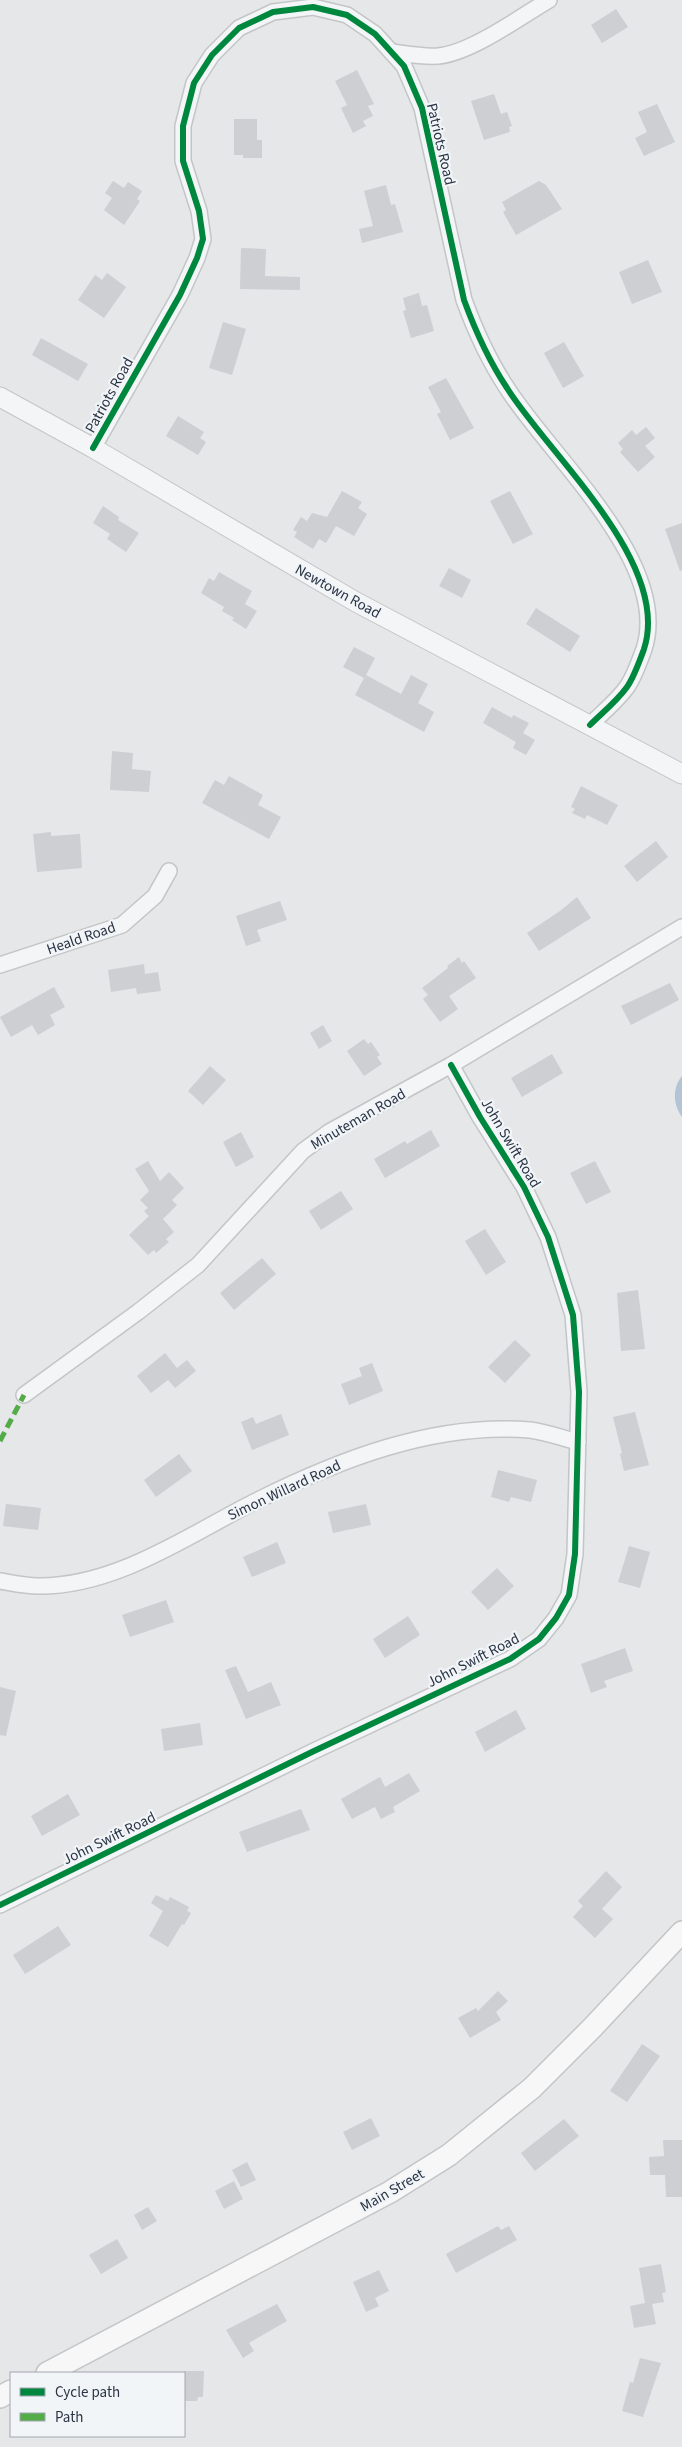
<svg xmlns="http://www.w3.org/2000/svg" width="682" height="2447" viewBox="0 0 682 2447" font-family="'Source Sans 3',sans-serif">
<rect width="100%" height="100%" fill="#e5e7e9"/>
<!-- water -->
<path fill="#b3c4d5" d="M682,1076V1117C673,1105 672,1088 682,1076Z"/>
<!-- building -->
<g fill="#cdcfd2">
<path d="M616,9L628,27L602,43L591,25Z"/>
<path d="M357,70L374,104L368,106L373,116L363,121L366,126L353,133L341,108L347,105L335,81Z"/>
<path d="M494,94L501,114L507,112L512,126L509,127L510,132L484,140L471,101Z"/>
<path d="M657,104L675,142L644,156L635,138L647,132L638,112Z"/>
<path d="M234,119H257V140H262V158H243V155H234Z"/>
<path d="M113,181L124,188L128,182L142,191L137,199L140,201L124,225L104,210L112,198L105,193Z"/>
<path d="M539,181L546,185L562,209L516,235L503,212L506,210L502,202Z"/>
<path d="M386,185L391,205L395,204L403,232L362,243L359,229L373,226L364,191Z"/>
<path d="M241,248L266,249L265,276L300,277V290L240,289Z"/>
<path d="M648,260L662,292L632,304L619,272Z"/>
<path d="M107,273L126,287L104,318L78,300L95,275L102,280Z"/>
<path d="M419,293L422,306L427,305L434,331L411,338L403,311L406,310L403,298Z"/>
<path d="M223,322L246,329L232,375L209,368Z"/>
<path d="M41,338L88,364L78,381L32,355Z"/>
<path d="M564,342L584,376L563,388L544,353Z"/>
<path d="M446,378L474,428L450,440L437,414L441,412L428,387Z"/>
<path d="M178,416L204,432L200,438L206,442L198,455L166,436Z"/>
<path d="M646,427L655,438L645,446L655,457L638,472L620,452L623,449L618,443L632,430L636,435Z"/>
<path d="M342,491L362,502L358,508L367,514L354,536L336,526L326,543L319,539L313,549L294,537L297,532L293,530L301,517L307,521L312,513L327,517Z"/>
<path d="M510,491L533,534L513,544L490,501Z"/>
<path d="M103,506L119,517L118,520L139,533L126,552L107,539L110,534L93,523Z"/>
<path d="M682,523V570L680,571L665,529Z"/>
<path d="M449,568L471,580L462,598L439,586Z"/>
<path d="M219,572L252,591L245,604L257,611L246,629L232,620L234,618L222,611L224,607L201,593L209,578L214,581Z"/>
<path d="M536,608L580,636L570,652L526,624Z"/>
<path d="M354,647L375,658L366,675L401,694L411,675L428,684L418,703L434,712L424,732L355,695L364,678L343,667Z"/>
<path d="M492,707L512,718L513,715L529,723L523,733L535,740L526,755L513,748L516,742L483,723Z"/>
<path d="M112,751L133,753L132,769L151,771L149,792L110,790Z"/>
<path d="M229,776L263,795L258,805L281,817L269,839L202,803L215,780L224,785Z"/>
<path d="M581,786L618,805L607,825L587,815L585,819L572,813L575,809L571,807Z"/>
<path d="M51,832V836L80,834L82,868L37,872L33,834Z"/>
<path d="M656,841L668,857L637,882L624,866Z"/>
<path d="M577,897L591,918L539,951L527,933L560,911Z"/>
<path d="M280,901L287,920L257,930L261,941L246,946L236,916Z"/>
<path d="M459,957L462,963L464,961L476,978L449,996L458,1009L440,1022L423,999L428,995L422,988L448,968L447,966Z"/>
<path d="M144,964L145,974L158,972L161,991L137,994L136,988L111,992L108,970Z"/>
<path d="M670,983L679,1000L631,1025L621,1006Z"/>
<path d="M54,987L65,1007L50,1015L55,1025L38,1035L32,1025L11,1037L0,1017Z"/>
<path d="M323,1025L332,1041L319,1049L310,1033Z"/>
<path d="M364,1039L368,1044L371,1042L380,1055L377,1057L382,1064L364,1076L347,1051Z"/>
<path d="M552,1054L563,1073L522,1097L511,1078Z"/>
<path d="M210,1066L226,1080L203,1105L188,1091Z"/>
<path d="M431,1130L440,1146L385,1178L374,1159L405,1141L407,1144Z"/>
<path d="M241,1132L254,1157L236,1167L223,1142Z"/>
<path d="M148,1161L160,1181L169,1172L184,1188L172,1200L177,1205L163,1219L174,1232L166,1239L169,1242L156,1253L154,1250L148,1255L129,1235L149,1216L144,1211L148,1208L140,1200L149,1191L135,1169Z"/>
<path d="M595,1161L611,1192L586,1204L570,1173Z"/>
<path d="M341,1191L353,1209L321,1230L309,1211Z"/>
<path d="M485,1229L506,1262L486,1275L465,1241Z"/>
<path d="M262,1258L276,1274L234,1310L220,1293Z"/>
<path d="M638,1290L645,1349L621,1351L617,1293Z"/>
<path d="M515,1340L531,1355L505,1383L488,1367Z"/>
<path d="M165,1353L177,1368L187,1360L196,1371L175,1388L168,1380L151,1393L137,1376Z"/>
<path d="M372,1363L383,1391L349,1405L341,1384L362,1376L359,1368Z"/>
<path d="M635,1412L649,1465L624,1471L620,1454L622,1453L613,1417Z"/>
<path d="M281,1414L289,1435L252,1450L241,1422L253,1417L256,1424Z"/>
<path d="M179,1454L192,1471L156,1497L144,1480Z"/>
<path d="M498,1470L537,1480L531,1502L511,1497L509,1502L491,1497Z"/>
<path d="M6,1504L41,1508L38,1530L3,1526Z"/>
<path d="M366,1504L371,1525L333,1533L328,1512Z"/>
<path d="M277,1542L286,1563L252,1577L243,1557Z"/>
<path d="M629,1546L650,1552L640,1588L618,1582Z"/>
<path d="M497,1568L514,1586L488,1610L471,1592Z"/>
<path d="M166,1600L174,1622L130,1637L122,1615Z"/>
<path d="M408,1616L420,1635L385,1658L373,1639Z"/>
<path d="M625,1648L633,1671L604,1681L607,1687L591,1693L581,1664Z"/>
<path d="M236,1666L248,1692L271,1682L281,1705L246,1719L225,1670Z"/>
<path d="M0,1687L16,1691L6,1736L0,1735Z"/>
<path d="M516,1710L526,1729L485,1752L475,1732Z"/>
<path d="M200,1723L203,1745L164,1751L161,1729Z"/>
<path d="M409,1773L420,1791L393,1807L395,1812L381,1819L375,1807L352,1819L341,1799L380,1777L385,1787Z"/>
<path d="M68,1794L80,1815L42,1836L31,1816Z"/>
<path d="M301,1809L310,1830L247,1852L239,1832Z"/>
<path d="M606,1871L622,1887L602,1909L613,1919L595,1938L573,1917L583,1906L578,1901Z"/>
<path d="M156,1895L168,1901L170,1897L189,1907L187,1911L191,1913L184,1925L182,1924L168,1947L149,1936L163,1911L151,1903Z"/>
<path d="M58,1926L71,1945L25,1974L13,1955Z"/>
<path d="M498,1991L508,2001L496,2012L501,2020L470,2038L458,2018L476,2008L478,2011Z"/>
<path d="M642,2044L660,2056L627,2102L610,2091Z"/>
<path d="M371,2118L380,2136L352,2150L343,2132Z"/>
<path d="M564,2119L579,2136L535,2171L521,2153Z"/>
<path d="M663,2140H682V2197H666L665,2175H650L649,2157L664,2156Z"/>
<path d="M247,2162L256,2180L241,2187L232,2170Z"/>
<path d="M234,2181L243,2199L224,2209L215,2191Z"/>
<path d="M148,2207L157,2221L142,2230L134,2215Z"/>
<path d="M498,2226L501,2230L509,2226L517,2240L456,2273L446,2254Z"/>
<path d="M117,2239L128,2258L101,2274L89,2255Z"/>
<path d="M661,2264L666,2292L662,2293L664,2302L652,2304L656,2324L634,2328L630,2306L645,2303L639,2268Z"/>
<path d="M379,2270L389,2291L375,2298L379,2306L366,2312L353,2282Z"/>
<path d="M277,2304L287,2321L249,2343L254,2351L243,2358L226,2330Z"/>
<path d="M640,2358L661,2363L643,2417L622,2411L630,2382L633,2383Z"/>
<path d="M184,2371H204L203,2397H198L197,2401H184Z"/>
</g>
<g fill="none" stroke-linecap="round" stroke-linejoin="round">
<defs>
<g id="minor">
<path d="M392,52C407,54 422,57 438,56C471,53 520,17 549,0"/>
<path d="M93,448L180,295L197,258L203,239L199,211L183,161V126L194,83L212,55L239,28L273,12L313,7L347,15L375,34L404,66L422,108L464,300C475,330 489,361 507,388C549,455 672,563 644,649C640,660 634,677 627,687C617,701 602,713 590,725"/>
<path d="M0,965L122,925L155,896L169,871"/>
<path d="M24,1395L138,1312L198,1265L303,1151L329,1132L451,1065L682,927"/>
<path d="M0,1581C12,1583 25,1586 38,1586C115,1587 187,1536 254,1502C338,1460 434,1422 530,1430C546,1432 562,1438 578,1442"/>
<path d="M0,1905L314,1751L510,1659L539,1639L556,1618L569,1595L575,1554L579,1392L573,1315L548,1237L524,1187L480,1117L451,1065"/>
</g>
<path id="tertiary" d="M0,397L93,448L356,602L682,774"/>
<g id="secondary">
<path d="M47,2373L390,2192L449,2155L532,2088L593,2027L682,1932"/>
<path d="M0,2397L11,2391"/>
</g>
</defs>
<!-- minor casing -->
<use href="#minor" stroke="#c3c5c7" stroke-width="18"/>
<!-- tertiary casing -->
<use href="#tertiary" stroke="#c3c5c7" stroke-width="21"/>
<!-- secondary casing -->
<use href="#secondary" stroke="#c3c5c7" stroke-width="24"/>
<!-- minor -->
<use href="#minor" stroke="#f4f5f6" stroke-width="15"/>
<!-- tertiary -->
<use href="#tertiary" stroke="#f4f5f6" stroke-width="19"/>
<!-- secondary -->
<use href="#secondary" stroke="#f7f7f8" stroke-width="21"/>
<!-- quiet -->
<path stroke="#53ac47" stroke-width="5" stroke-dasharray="10 5" stroke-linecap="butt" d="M0,1441L24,1395"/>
<defs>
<g id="cycleway">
<path d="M93,448L180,295L197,258L203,239L199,211L183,161V126L194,83L212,55L239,28L273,12L313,7L347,15L375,34L404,66L422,108L464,300C475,330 489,361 507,388C549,455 672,563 644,649C640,660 634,677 627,687C617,701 602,713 590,725"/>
<path d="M0,1905L314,1751L510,1659L539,1639L556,1618L569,1595L575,1554L579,1392L573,1315L548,1237L524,1187L480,1117L451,1065"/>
</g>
</defs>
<!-- cycleway casing -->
<use href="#cycleway" stroke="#f2f5f8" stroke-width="9"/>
<!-- cycleway -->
<use href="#cycleway" stroke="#00873e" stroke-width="6"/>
</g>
<g text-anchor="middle" stroke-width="4.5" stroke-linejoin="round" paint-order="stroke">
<!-- street labels -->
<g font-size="15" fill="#2a3444" stroke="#f2f5f8">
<text transform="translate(441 144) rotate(77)" y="5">Patriots Road</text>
<text transform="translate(109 395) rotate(-61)" y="5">Patriots Road</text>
<text transform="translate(338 591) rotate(29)" y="5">Newtown Road</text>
<text transform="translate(81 938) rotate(-19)" y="5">Heald Road</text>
<text transform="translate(358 1119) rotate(-30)" y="5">Minuteman Road</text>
<text transform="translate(511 1143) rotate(59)" y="5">John Swift Road</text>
<text transform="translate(284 1490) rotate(-25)" y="5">Simon Willard Road</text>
<text transform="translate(473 1660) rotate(-27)" y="5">John Swift Road</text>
<text transform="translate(109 1838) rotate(-26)" y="5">John Swift Road</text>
<text transform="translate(392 2190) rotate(-30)" y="5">Main Street</text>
</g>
</g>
<!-- legend -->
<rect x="10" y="2372" width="175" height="65" fill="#f2f5f8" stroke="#a2a8b0"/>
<rect x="20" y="2388" width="25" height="8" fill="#00873e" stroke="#a2a8b0"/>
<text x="55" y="2397" font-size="15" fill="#2a3444">Cycle path</text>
<rect x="20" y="2413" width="25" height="8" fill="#53ac47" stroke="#a2a8b0"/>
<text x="55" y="2422" font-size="15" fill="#2a3444">Path</text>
</svg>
